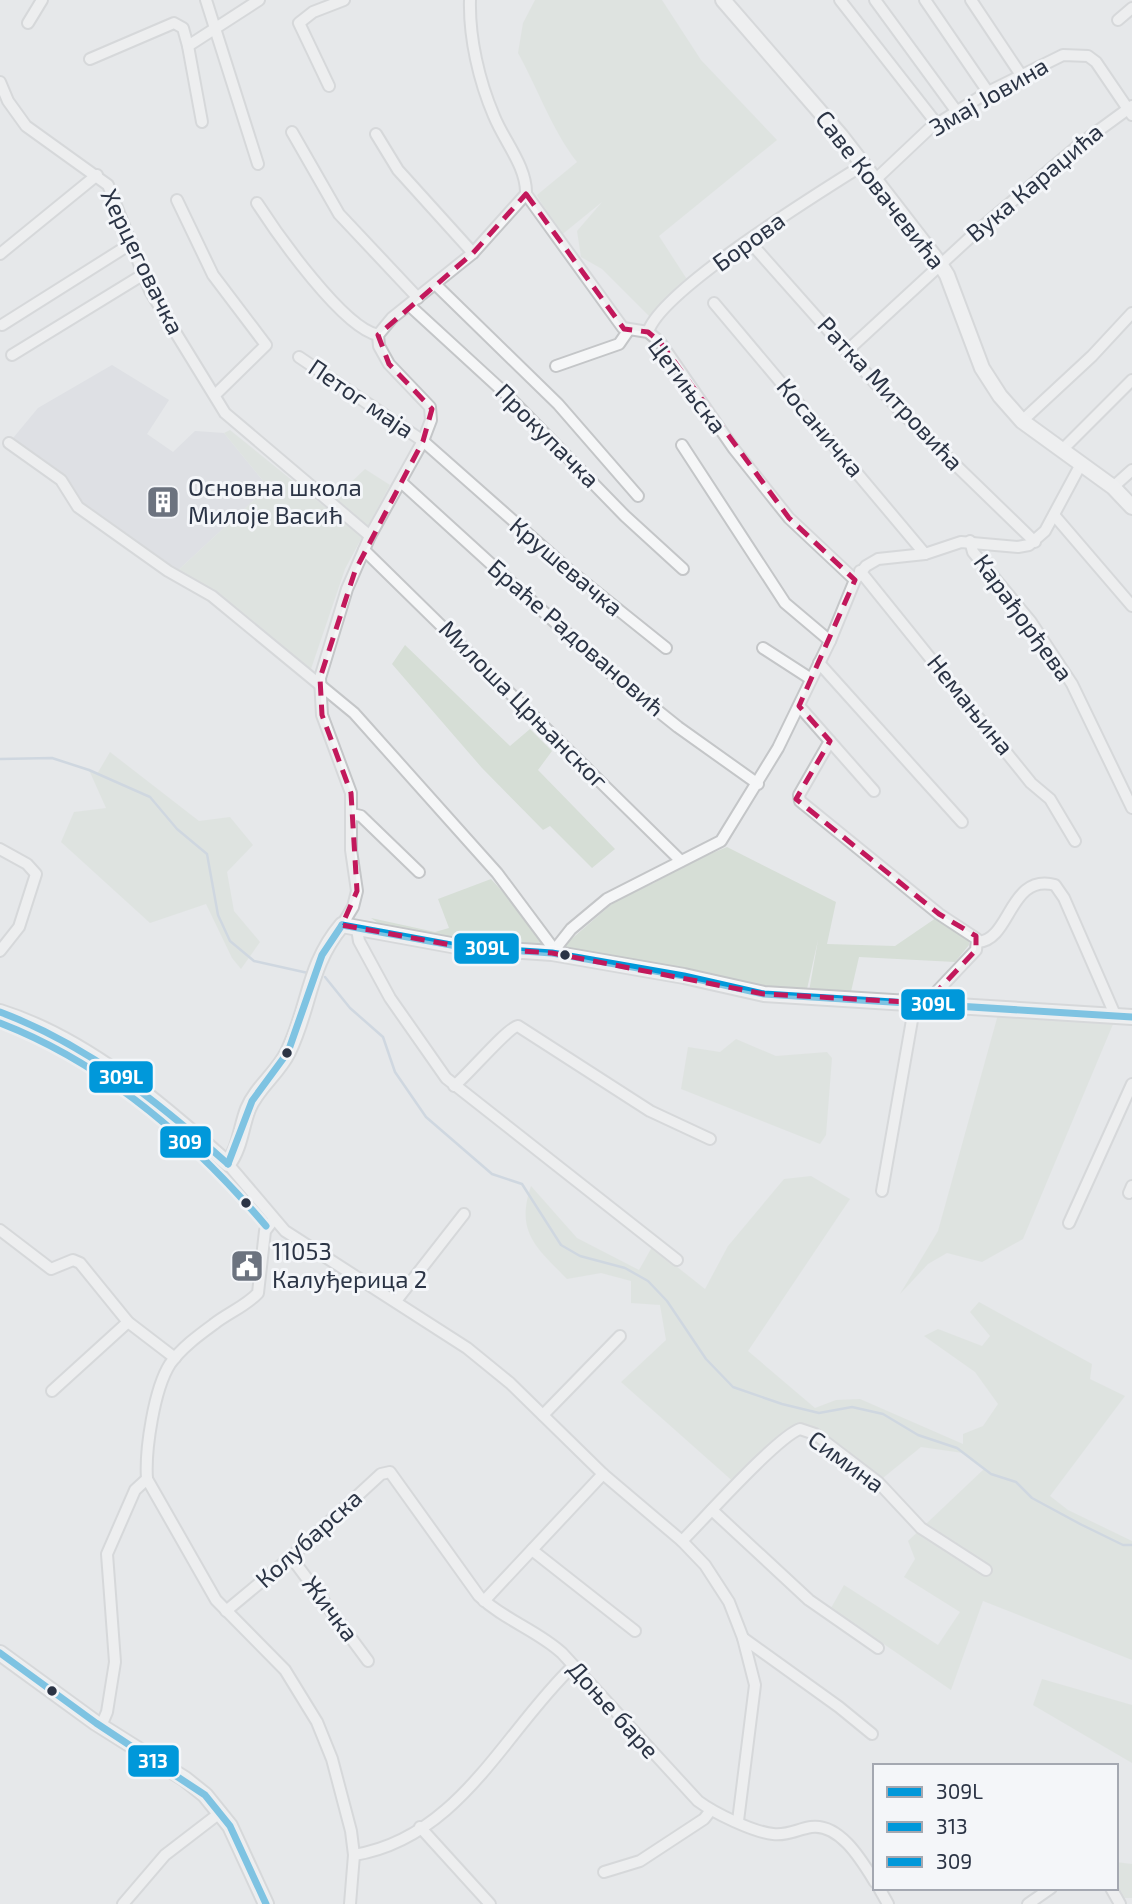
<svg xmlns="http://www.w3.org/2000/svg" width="1132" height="1904" viewBox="0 0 1132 1904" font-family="'Exo 2',sans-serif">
<rect width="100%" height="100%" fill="#e6e8ea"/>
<!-- built -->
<path fill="#d4d7dd" d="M112,365L169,400L147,434L173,452L195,431L224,433L268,487L174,574L78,507L61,480L9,443L38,408Z"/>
<!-- green -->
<g fill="#d6ded6">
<path d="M535,0H662L701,60L777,140L659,236L690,284L653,320L602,269L581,257L577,231L602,202L559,237L537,195L577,162C552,130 538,89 518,53L523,23Z"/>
<path d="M230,430L325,507L365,469L390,485L345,569L311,669L212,596L174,574L268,487L224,433Z"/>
<path d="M405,645L510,746L530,729L552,751L538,770L615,849L592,868L550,826L543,830L482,768L392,664Z"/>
<path d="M110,752L199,821L230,817L253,845L227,872L234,911L260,942L241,969L232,958L206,904L150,923L61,842L74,812L106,808L89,770L97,774Z"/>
<path d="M727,847L836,902L827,944L895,946L936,918L969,939V945L955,962L859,957L850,996L808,997L818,940L805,998L561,948L620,897L654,883L681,866Z"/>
<path d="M491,879L526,917L542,943L540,950L392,933L371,918L435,932L449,928L438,899Z"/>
<path d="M999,1011L1116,1017L1023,1239L982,1262L947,1253L928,1264L900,1294L938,1231Z"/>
<path d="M736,1039L776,1056L827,1052L832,1058L826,1135L820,1144L681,1089L688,1047L720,1052Z"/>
<path d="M811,1176L850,1199L748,1351L815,1408L836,1400L860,1399L963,1444V1434L983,1426L998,1404L975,1372L924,1336L938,1329L982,1346L990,1336L970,1312L979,1302L1092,1364L1090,1379L1125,1396L1050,1496L1068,1510L1132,1541V1660L983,1601L951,1690L831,1608L844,1585L938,1645L960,1612L904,1577L915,1559L908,1541L984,1469L963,1453L921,1447L878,1482L807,1430L788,1436L737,1485L621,1382L666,1340L660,1305L631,1303V1281L601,1273L567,1279C537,1248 515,1233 531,1186L577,1238L639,1270L652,1247L705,1289L728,1246L784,1179Z"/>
<path d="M1042,1679L1132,1705V1763L1033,1705Z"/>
<path d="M1116,1862L1132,1864V1898H1124L1116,1888Z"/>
</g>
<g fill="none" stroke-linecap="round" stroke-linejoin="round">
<!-- stream -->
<g stroke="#b4c4d5" stroke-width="2.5">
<path d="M0,759L52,758L89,770L150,797L177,829L207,854L218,915L230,941L254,961L308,973"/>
<path d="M325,977L350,1008L383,1037L395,1072L426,1117L492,1174L522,1184L561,1245L580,1256L625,1268L648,1281L667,1301L706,1359L733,1387L782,1404L819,1413L852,1407L883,1414L918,1435L957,1448L991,1474L1016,1482L1032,1498L1082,1525L1123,1545H1132"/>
</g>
<defs>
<g id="street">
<path d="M206,0L258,164"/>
<path d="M840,0L937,124"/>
<path d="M875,0L957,112"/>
<path d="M925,0L988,92"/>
<path d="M971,0L1021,75"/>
<path d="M1118,20L1132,8"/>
<path d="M28,23L42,0"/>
<path d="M188,46L202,122"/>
<path d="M90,59L174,23L183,28L188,46L259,0"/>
<path d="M0,82L8,101L26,126L108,185L150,291L225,413L370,536"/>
<path d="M329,86L299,23L313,12L344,0"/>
<path d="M292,132L339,214L418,298"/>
<path d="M376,134L398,170L473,253"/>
<path d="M875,180L929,129L988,92L1063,55L1088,56L1096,62L1132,115"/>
<path d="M526,194L623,328L648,332L660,342L734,449L789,518L855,580"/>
<path d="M177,200L213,275L266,345L216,394"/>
<path d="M257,203C277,234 343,328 378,335"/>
<path d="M749,241L900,411L1035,542"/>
<path d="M0,254L97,175"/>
<path d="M436,285L558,404L638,496"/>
<path d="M714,303L925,554"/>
<path d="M409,305L506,394L625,516L683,569"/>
<path d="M2,325L132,243"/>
<path d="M648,332C661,290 820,192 863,165"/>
<path d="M848,350L976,232L1080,144L1132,106"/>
<path d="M12,355L144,274"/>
<path d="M299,357L423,441L570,571L666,648"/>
<path d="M556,366L619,344L628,331"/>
<path d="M1022,421L1092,356L1132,313"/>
<path d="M9,443L61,480L78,507L168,571L212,596L354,713L497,873L553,948"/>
<path d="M682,445L785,603L830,641"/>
<path d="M1062,450L1132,380"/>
<path d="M401,482L613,675L678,727L758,784"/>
<path d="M1113,487L1132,470"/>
<path d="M1054,515L1132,606"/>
<path d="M970,541L973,552L1031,622L1072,684L1132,808"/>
<path d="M364,550L681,861"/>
<path d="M860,571L1031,783L1050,799L1075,841"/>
<path d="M763,648L811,679"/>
<path d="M819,663L962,822"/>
<path d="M799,706L874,791"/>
<path d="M830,741L799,795L800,801L939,914L977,939L976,950L926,1003"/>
<path d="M352,814L361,816L419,872"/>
<path d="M0,849L27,864L36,874L19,927L0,951"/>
<path d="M342,925L353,907L357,891L351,850V793L322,715L320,678L347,589L370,536L423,441L431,420L430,407L389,364L379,346L378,335L392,318L473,253L526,194C527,167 504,141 494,116C479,81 469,38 470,0"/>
<path d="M357,929L359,941L390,998L446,1078L677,1260"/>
<path d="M978,942C1011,940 1009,873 1055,885L1064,898L1116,1017"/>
<path d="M552,953L571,929L607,899L721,841L778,748L830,641L855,580L866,566L878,559L925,554L961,542L1018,547L1029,545L1045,531L1081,464"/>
<path d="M454,1086C468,1075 508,1027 518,1026L650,1111L710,1139"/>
<path d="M228,1164L285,1231L467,1348L510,1383L603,1474L682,1541L705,1565L729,1602L743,1638L755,1685L738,1821"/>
<path d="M882,1191L915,1003"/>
<path d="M1129,1193L1132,1186"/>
<path d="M274,1219L265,1231L258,1293C246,1306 228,1313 214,1324C199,1335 181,1348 170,1364C154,1389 145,1450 147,1479L216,1600L285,1670L317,1722L332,1759L351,1831L354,1855L350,1904"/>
<path d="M1069,1223L1132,1084"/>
<path d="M0,1230L51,1269L73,1260L80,1263L128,1322L175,1358"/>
<path d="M396,1301L464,1214"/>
<path d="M52,1391L128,1322"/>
<path d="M543,1415L620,1336"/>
<path d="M712,1510L809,1600L878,1648"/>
<path d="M682,1541C704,1519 777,1437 800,1429L815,1434L878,1482L921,1528L986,1570"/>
<path d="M532,1550L635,1631"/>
<path d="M291,1557L368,1661"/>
<path d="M484,1601L603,1474"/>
<path d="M226,1611L291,1557L381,1474L390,1472L479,1596C504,1620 537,1630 562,1653L698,1801C714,1813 753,1832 773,1834C787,1836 798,1829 811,1827C840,1823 862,1861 875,1882"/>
<path d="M743,1638L839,1707L872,1734"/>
<path d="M101,1726L107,1712L115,1662L107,1554L135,1490L147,1479"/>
<path d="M420,1827L490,1904"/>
<path d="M354,1855C459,1838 504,1732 573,1666"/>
<path d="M604,1872L640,1861L704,1819L711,1810"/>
<path d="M879,1888L888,1904"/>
<path d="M1111,1888L1120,1904"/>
<path d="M123,1904L165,1855L221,1812"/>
<path d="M1028,1904L1051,1888"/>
</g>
<g id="secondary">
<path d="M723,0L841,136L940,264L947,275L982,368L1000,396L1022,421L1113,487L1132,507"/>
<path d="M0,1012C86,1039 161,1104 228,1164C240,1148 241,1127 248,1109C257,1087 278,1073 288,1052C310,1007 308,965 342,925L462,947L552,953L684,976L764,994L1132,1017"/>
<path d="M0,1653L96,1723L185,1779L205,1795L230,1826L266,1904"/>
</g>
</defs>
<!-- street casing -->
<use href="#street" stroke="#c4c6c8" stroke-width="14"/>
<!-- secondary casing -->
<use href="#secondary" stroke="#c4c6c8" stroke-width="18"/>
<!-- street -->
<use href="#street" stroke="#f5f6f7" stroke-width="10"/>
<!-- secondary -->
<use href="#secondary" stroke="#f8f8f8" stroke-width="14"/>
<defs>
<g id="bus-1">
<path d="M342,925L462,947L552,953L684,976L764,994L1132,1017"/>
<path d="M0,1012C88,1045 158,1102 228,1164"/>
<path d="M228,1164L252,1101L288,1052L322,955L342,925"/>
</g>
<path id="bus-2" d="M0,1653L96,1723L205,1795L230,1826L266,1904"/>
<path id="bus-3" d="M0,1023C106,1064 193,1140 266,1226"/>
</defs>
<!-- bus-1 casing -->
<use href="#bus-1" stroke="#f4f6f9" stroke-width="12"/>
<!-- bus-2 casing -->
<use href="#bus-2" stroke="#f4f6f9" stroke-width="12"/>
<!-- bus-3 casing -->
<use href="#bus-3" stroke="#f4f6f9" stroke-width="12"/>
<!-- bus-1 -->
<use href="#bus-1" stroke="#0098da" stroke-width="7"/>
<!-- bus-2 -->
<use href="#bus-2" stroke="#0098da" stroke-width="7"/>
<!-- bus-3 -->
<use href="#bus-3" stroke="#0098da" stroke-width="7"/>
</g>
<!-- marked area -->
<path d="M0 0H1132V1904H0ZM526,194L624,329L648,332L660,342L789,518L855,580L799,706L830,741L796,799L939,914L976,936V950L926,1003L764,994L552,953L462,947L342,925L357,891L351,793L322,715L320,678L355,571L423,441L432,409L389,364L378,335L473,253Z" fill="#e6e8ea" fill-opacity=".55" fill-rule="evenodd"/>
<path fill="none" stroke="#c2185b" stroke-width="5" stroke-dasharray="14 9" stroke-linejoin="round" d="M526,194L624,329L648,332L660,342L789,518L855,580L799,706L830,741L796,799L939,914L976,936V950L926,1003L764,994L552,953L462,947L342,925L357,891L351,793L322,715L320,678L355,571L423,441L432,409L389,364L378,335L473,253Z"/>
<!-- icons -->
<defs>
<symbol id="building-square" viewBox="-11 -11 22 22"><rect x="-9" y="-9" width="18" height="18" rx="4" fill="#6c737f" stroke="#f4f6f9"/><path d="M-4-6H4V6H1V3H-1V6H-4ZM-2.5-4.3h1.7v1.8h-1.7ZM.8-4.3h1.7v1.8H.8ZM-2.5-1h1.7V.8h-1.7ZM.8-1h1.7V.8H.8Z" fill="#fff"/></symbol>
<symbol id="civic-square" viewBox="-11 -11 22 22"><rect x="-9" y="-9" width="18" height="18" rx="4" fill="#6c737f" stroke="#f4f6f9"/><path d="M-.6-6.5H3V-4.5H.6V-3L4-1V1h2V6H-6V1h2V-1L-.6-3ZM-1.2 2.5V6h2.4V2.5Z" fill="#fff"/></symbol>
</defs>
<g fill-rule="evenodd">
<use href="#building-square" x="144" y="483" width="38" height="38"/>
<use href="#civic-square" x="228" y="1247" width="38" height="38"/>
</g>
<!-- markers -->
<g fill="#2b3445" stroke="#f4f6f9" stroke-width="2.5">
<circle cx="565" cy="955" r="6"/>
<circle cx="287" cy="1053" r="6"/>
<circle cx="246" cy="1203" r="6"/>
<circle cx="52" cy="1691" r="6"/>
</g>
<g text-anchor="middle" stroke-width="6" stroke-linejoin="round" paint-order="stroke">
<!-- street labels -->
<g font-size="24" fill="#2b3445" stroke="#f4f6f9">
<text transform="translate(989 97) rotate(-30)" y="8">Змај Јовина</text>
<text transform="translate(1035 183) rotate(-40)" y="8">Вука Караџића</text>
<text transform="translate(880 190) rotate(52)" y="8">Саве Ковачевића</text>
<text transform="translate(749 242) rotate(-36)" y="8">Борова</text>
<text transform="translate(142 262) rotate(64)" y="8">Херцеговачка</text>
<text transform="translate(687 386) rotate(53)" y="8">Цетињска</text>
<text transform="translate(890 394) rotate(47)" y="8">Ратка Митровића</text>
<text transform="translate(361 399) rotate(34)" y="8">Петог маја</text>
<text transform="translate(820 428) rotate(50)" y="8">Косаничка</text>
<text transform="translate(547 436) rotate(45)" y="8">Прокупачка</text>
<text transform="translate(566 567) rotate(40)" y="8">Крушевачка</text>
<text transform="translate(1023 618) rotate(54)" y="8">Карађорђева</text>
<text transform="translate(576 638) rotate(41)" y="8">Браће Радовановић</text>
<text transform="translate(523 705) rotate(45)" y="8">Милоша Црњанског</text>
<text transform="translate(970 705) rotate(51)" y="8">Немањина</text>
<text transform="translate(846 1462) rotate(36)" y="8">Симина</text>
<text transform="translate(309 1539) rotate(-42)" y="8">Колубарска</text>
<text transform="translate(330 1609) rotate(53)" y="8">Жичка</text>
<text transform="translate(613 1710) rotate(48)" y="8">Доње баре</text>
</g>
<!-- poi labels -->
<g font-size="24" fill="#2b3445" stroke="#f4f6f9" text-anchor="start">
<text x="188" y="496">Основна школа<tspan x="188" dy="28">Милоје Васић</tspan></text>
<text x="272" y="1260">11053<tspan x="272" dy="28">Калуђерица 2</tspan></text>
</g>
</g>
<g stroke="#f4f6f9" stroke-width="2.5">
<rect x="453" y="932" width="67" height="33" rx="7" fill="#0098da"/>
<rect x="900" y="988" width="66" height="33" rx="7" fill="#0098da"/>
<rect x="88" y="1060" width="66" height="34" rx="7" fill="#0098da"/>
<rect x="159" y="1125" width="53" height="34" rx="7" fill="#0098da"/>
<rect x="127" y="1744" width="53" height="34" rx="7" fill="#0098da"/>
</g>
<g font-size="19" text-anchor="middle" font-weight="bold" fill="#fff">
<text x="487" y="955">309L</text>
<text x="933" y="1011">309L</text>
<text x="121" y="1084">309L</text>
<text x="185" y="1149">309</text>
<text x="153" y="1768">313</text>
</g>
<!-- legend -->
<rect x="873" y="1764" width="245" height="126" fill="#f4f6f9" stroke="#a4a8b1" stroke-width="2"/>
<rect x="887" y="1787" width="35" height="10" fill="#0098da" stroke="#a4a8b1" stroke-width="2"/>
<text x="936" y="1799" font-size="21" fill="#2b3445">309L</text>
<rect x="887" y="1822" width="35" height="10" fill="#0098da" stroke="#a4a8b1" stroke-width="2"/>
<text x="936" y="1834" font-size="21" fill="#2b3445">313</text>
<rect x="887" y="1857" width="35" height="10" fill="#0098da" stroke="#a4a8b1" stroke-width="2"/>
<text x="936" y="1869" font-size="21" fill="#2b3445">309</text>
</svg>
